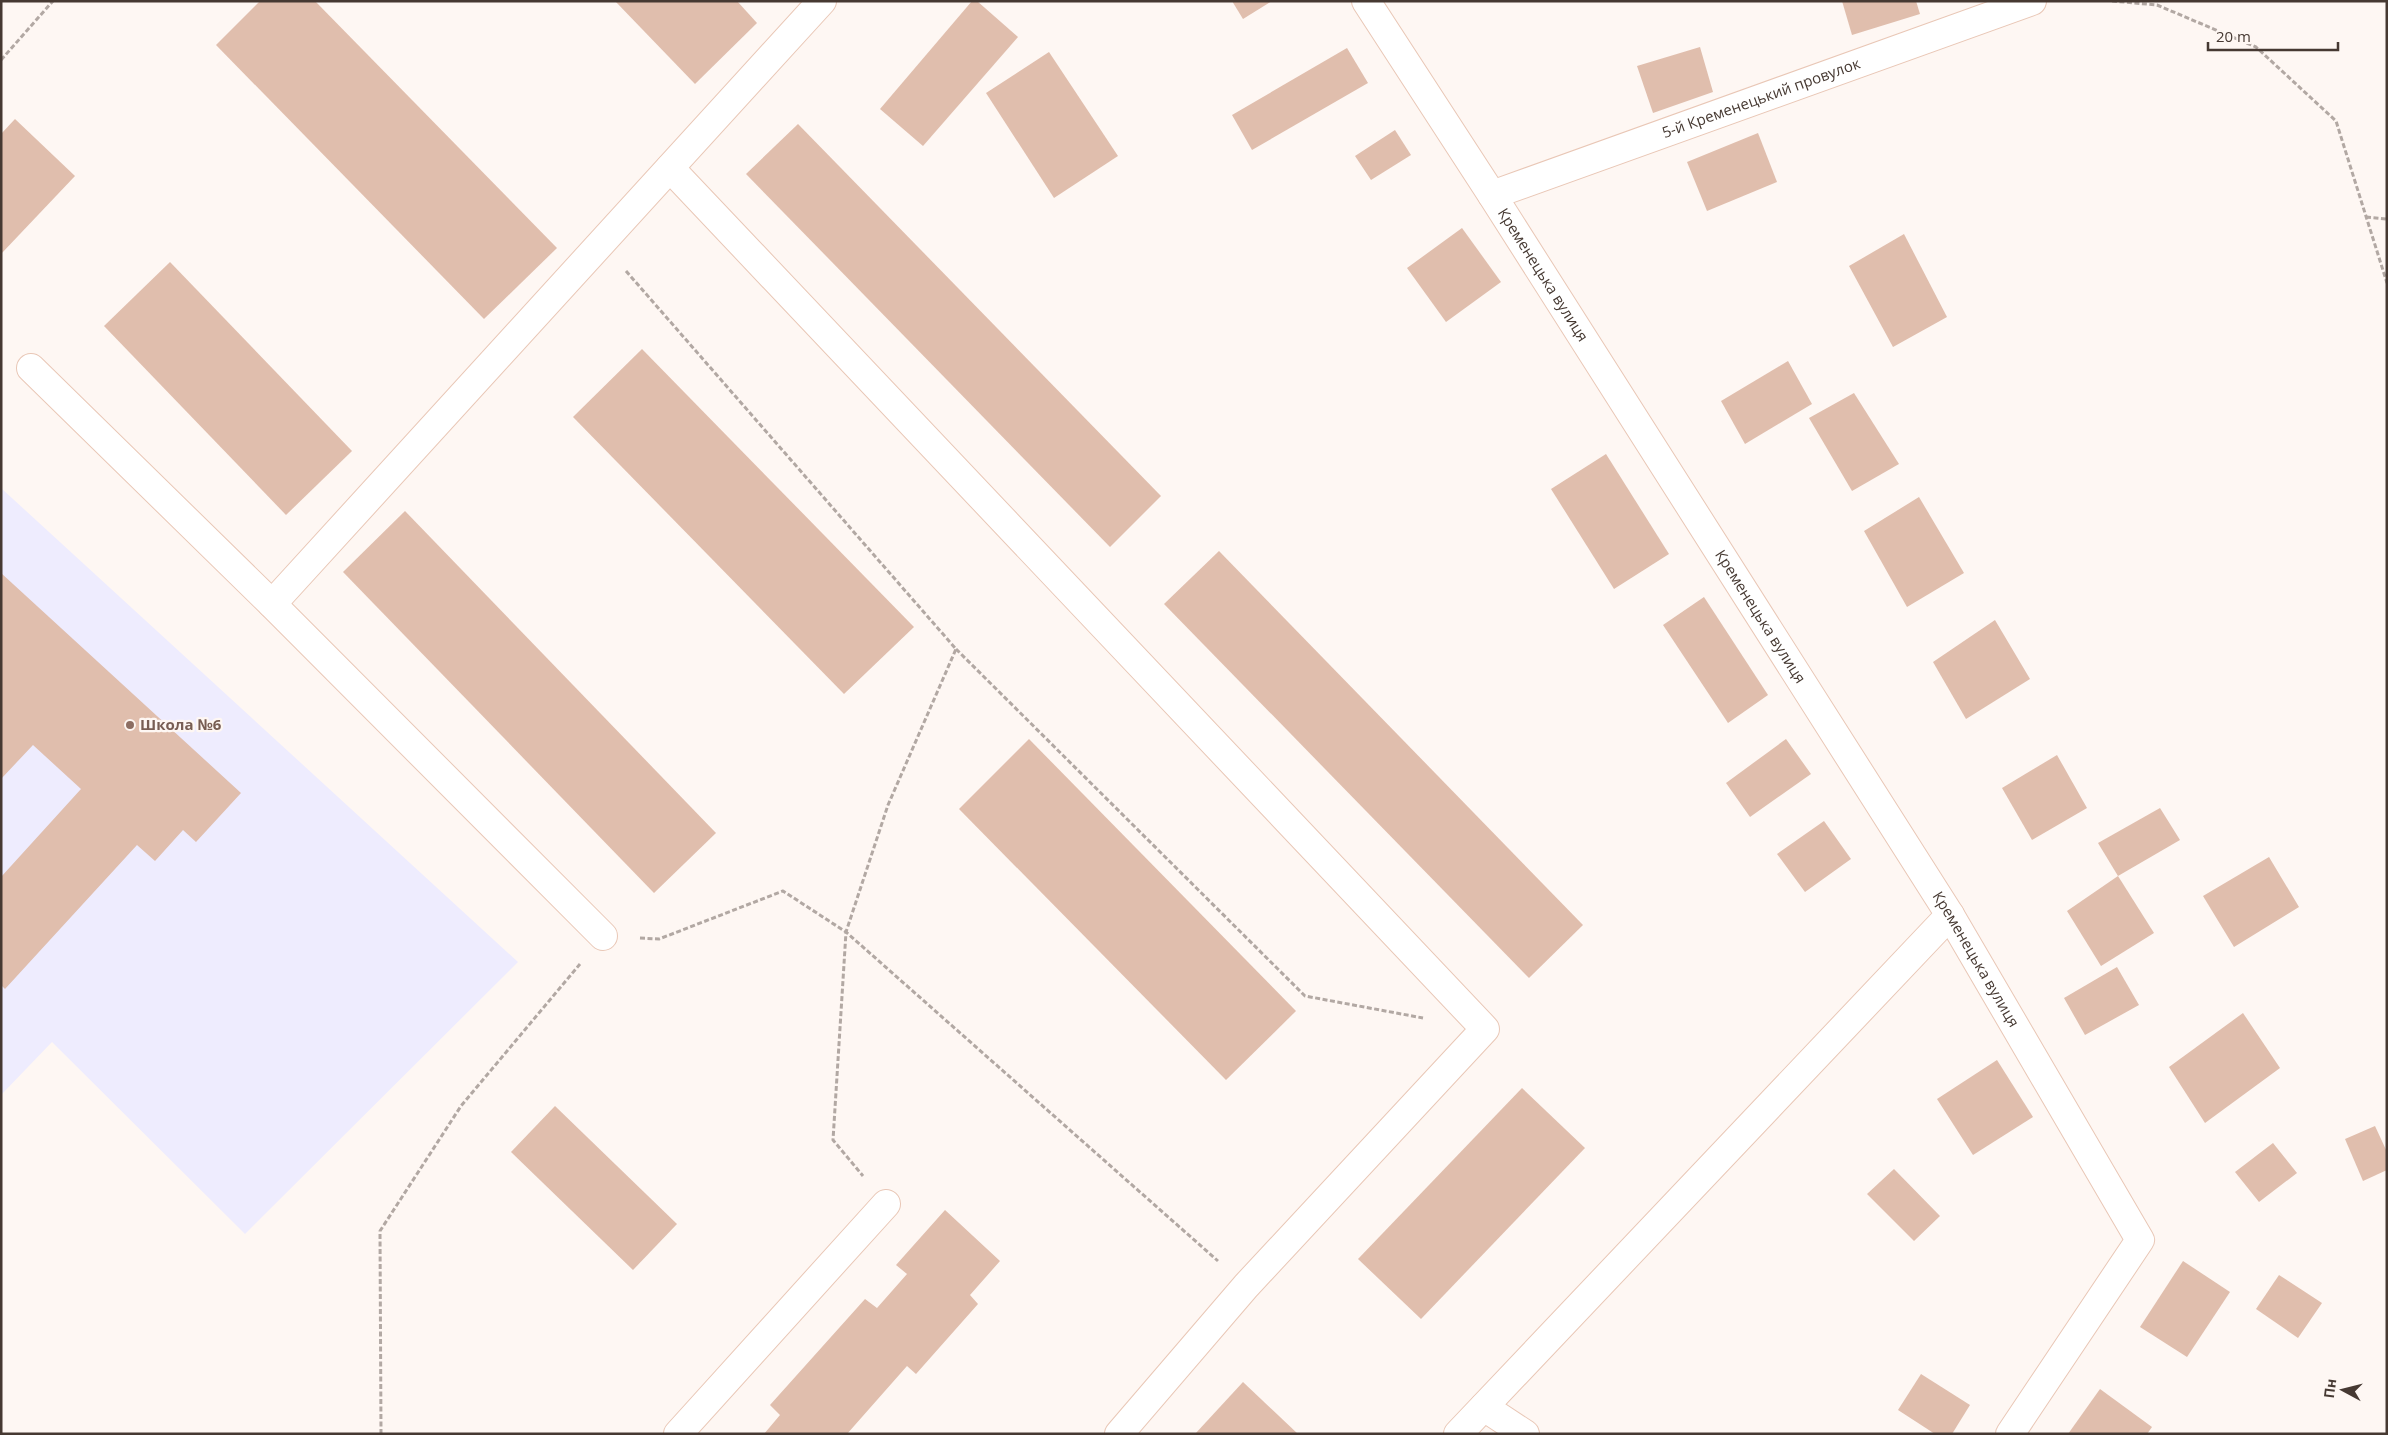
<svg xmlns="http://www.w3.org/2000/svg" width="2388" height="1435" viewBox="0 0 2388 1435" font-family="'Open Sans',sans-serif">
<rect width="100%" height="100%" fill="#fef7f3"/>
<!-- education -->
<path fill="#eeecfe" d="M1,488L518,962L245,1234L52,1042L1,1095Z"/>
<!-- building -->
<g fill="#e0bead">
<path d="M260,1H315L557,248L484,319L216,45Z"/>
<path d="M615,1H737L757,23L695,84Z"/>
<path d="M972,1H977L1018,37L923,146L880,109Z"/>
<path d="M1232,1H1272L1243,19Z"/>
<path d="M1842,1H1916L1920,14L1852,35Z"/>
<path d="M1700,47L1713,92L1653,113L1637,66Z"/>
<path d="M1347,48L1368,83L1252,150L1232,115Z"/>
<path d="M1049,52L1118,156L1054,198L986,93Z"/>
<path d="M15,119L75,176L1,254V134Z"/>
<path d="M798,124L1161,496L1110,547L746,174Z"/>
<path d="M1395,130L1411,155L1371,180L1355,156Z"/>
<path d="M1758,133L1777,182L1707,211L1687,162Z"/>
<path d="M1462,228L1501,282L1446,322L1407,268Z"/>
<path d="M1904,234L1947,317L1893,347L1849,266Z"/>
<path d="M170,262L352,451L286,515L104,326Z"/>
<path d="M642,349L914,627L844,694L573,417Z"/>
<path d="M1788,361L1812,404L1745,444L1721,401Z"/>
<path d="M1854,393L1899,464L1852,491L1809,418Z"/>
<path d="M1606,454L1669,554L1614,589L1551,489Z"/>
<path d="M1919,497L1964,573L1907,607L1864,531Z"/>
<path d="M405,511L716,833L654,893L343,572Z"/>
<path d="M1219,551L1583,925L1529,978L1164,604Z"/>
<path d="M1,573L241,793L196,842L183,830L155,861L137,845L5,989L1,985V877L81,789L33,745L1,779Z"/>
<path d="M1704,597L1768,695L1728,723L1663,625Z"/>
<path d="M1995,620L2030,679L1966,719L1933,662Z"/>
<path d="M1029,739L1296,1011L1226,1080L959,809Z"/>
<path d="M1786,739L1811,774L1750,817L1726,783Z"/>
<path d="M2057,755L2087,808L2032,840L2002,788Z"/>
<path d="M2160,808L2180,840L2118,876L2098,843Z"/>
<path d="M1824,821L1851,859L1805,892L1777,854Z"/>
<path d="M2269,857L2299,907L2234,947L2203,896Z"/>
<path d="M2118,876L2154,933L2101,966L2067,911Z"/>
<path d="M2117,967L2139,1005L2085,1035L2064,998Z"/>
<path d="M2243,1013L2280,1068L2205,1123L2169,1067Z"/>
<path d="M1997,1060L2033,1117L1973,1155L1937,1099Z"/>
<path d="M1522,1088L1585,1148L1421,1319L1358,1259Z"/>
<path d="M555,1106L677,1224L633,1270L511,1152Z"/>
<path d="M2375,1126L2387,1152V1170L2363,1181L2345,1139Z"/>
<path d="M2273,1143L2297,1173L2259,1202L2235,1172Z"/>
<path d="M1894,1169L1940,1216L1914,1241L1867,1194Z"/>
<path d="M945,1210L1000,1261L970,1295L978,1304L916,1374L907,1366L847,1434H764L780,1415L770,1405L865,1299L877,1308L907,1274L896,1265Z"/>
<path d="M2183,1261L2230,1292L2187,1357L2140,1327Z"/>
<path d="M2279,1275L2322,1303L2298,1338L2256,1309Z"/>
<path d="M1921,1374L1970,1405L1952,1434H1935L1898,1410Z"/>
<path d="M1243,1382L1298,1434H1195Z"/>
<path d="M2100,1389L2152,1427L2147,1434H2068Z"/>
</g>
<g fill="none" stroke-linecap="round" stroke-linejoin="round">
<defs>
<g id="minor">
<path id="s1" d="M1366,1L1492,195L1950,915L2140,1240L2010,1434"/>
<path d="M670,168L1485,1029L1246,1286L1119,1434"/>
<path id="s2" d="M1492,195L2032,1"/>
<path d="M31,368L272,604L603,936"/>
<path d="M272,604L822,1"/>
<path d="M1484,1407L1525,1434"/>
<path d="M678,1434L886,1204"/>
<path d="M1458,1434L1950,915"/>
</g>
</defs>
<!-- minor casing -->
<use href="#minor" stroke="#e9c7b6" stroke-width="30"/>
<!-- path -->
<g stroke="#b2a8a3" stroke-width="3" stroke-dasharray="5 2.5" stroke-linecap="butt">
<path d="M2112,1L2157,5L2256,47L2336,121L2387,283"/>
<path d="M1,60L53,1"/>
<path d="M2366,217L2387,219"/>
<path d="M626,271L956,649L888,805L846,932L833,1140L863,1176"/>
<path d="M956,649L1305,996L1423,1018"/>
<path d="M640,938L659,939L783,891L846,932L1218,1261"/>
<path d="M381,1434L380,1231L461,1106L580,964"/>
</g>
<!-- minor -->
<use href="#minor" stroke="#fff" stroke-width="28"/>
</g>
<!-- markers -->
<circle fill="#8d6e63" stroke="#fef7f3" stroke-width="2" cx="130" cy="725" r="5"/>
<g text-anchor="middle" stroke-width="4.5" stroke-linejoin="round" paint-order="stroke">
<!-- street labels -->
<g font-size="15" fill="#463932" stroke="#fef7f3">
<text dy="5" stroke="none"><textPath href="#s2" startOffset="286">5-й Кременецький провулок</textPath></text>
<text dy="5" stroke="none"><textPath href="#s1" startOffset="326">Кременецька вулиця</textPath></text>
<text dy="5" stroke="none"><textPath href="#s1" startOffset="731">Кременецька вулиця</textPath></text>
<text dy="5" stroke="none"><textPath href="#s1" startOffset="1136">Кременецька вулиця</textPath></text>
</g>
<!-- education labels -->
<g font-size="15" font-weight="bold" fill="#785e54" stroke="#fef7f3" text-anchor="start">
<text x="140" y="730">Школа №6</text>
</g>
</g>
<!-- border -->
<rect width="2388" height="1435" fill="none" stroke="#463932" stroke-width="5"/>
<!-- north arrow -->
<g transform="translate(2343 1390) rotate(277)" stroke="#fef7f3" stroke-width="4" paint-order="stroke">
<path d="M0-4L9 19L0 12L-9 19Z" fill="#463932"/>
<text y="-8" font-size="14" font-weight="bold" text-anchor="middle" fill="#463932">Пн</text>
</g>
<!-- scale -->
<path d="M2208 42v8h130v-8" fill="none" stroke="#463932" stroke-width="2.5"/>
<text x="2216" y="42" font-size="15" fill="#463932" stroke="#fef7f3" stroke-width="4" paint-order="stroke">20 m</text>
</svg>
